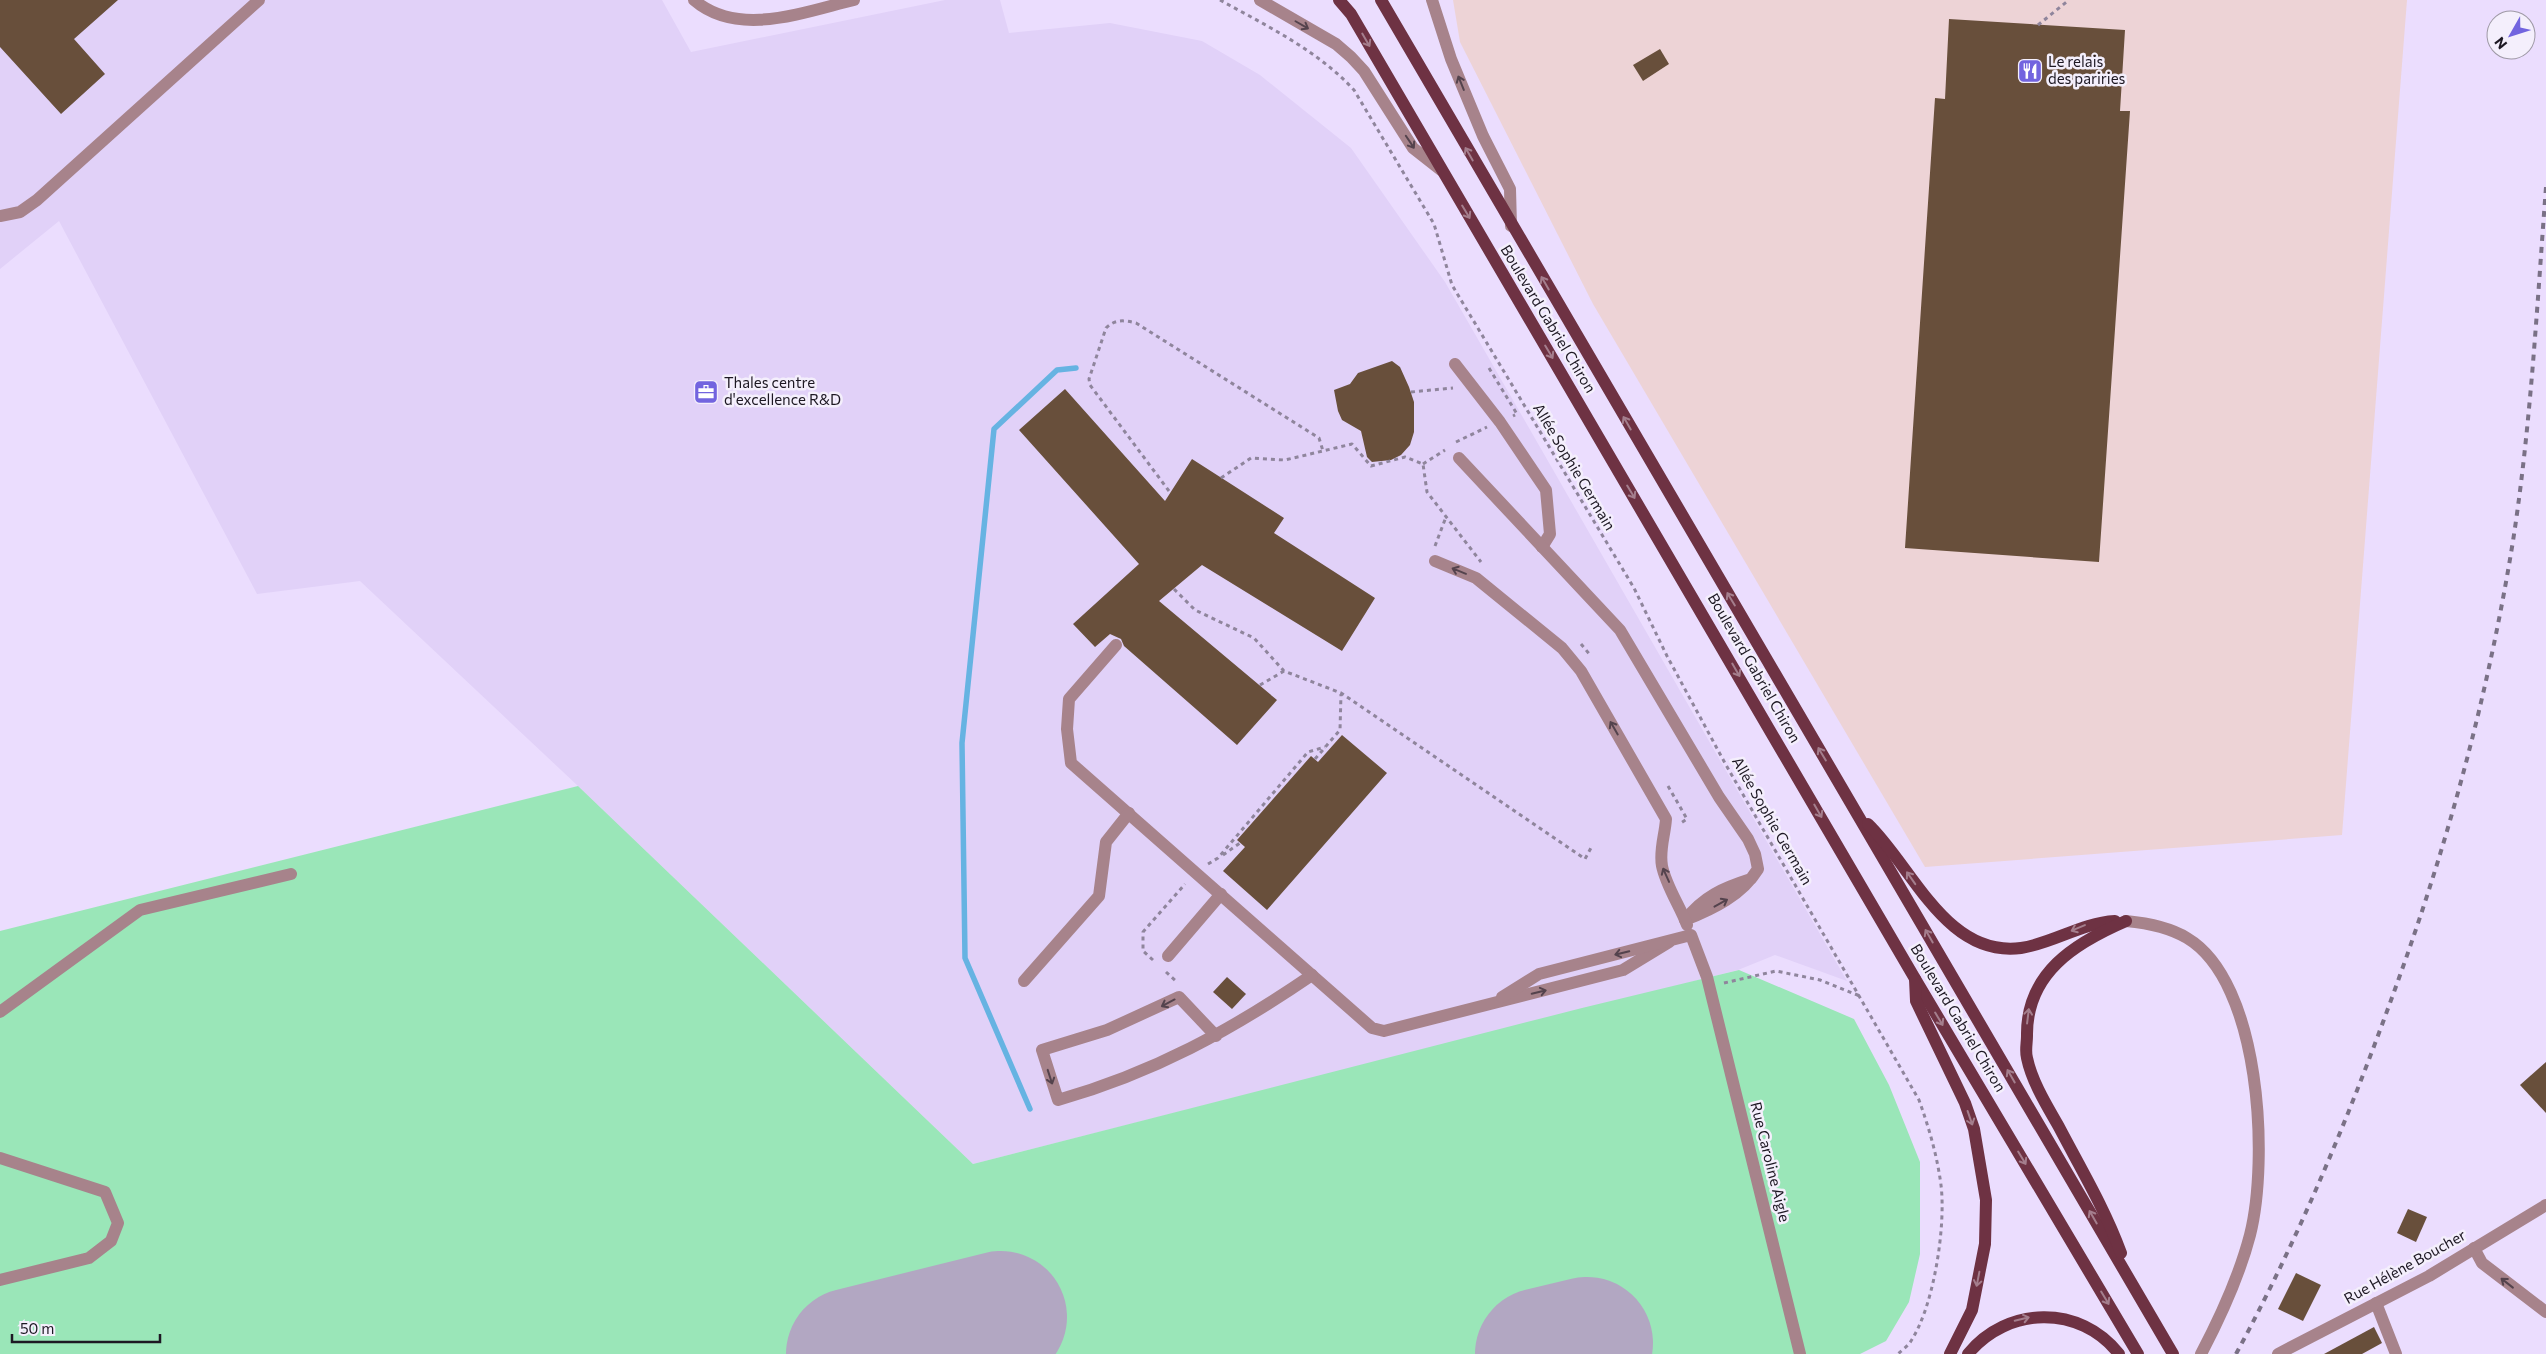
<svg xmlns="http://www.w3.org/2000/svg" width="2546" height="1354" viewBox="0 0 2546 1354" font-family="Commissioner,sans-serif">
<rect width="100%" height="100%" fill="#ebddfe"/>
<!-- commercial -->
<path fill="#edd3d6" d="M1453,0H2407L2342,835L1925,867L1593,304L1460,42Z"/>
<!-- built -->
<path fill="#e1d1f8" d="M0,0H662L691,52L945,0H1000L1009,33L1110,23L1202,41L1260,75L1351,148L1445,282L1847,981L1775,955L1738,970L973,1164L578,786L360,581L257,594L59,221L0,269Z"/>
<!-- green -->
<path fill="#9ae6b8" d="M578,786L973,1164L1582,1008L1739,970L1854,1019L1889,1085L1920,1162V1254L1909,1302L1886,1341L1860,1354H0V931Z"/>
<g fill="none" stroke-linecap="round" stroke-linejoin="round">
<!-- stream -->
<path stroke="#66b3e2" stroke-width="5.5" d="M1030,1109L965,958L962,743L994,429L1057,370L1076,368"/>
<!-- runway -->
<g stroke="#b2a7c2" stroke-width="132">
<path d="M852,1354L1001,1317"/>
<path d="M1541,1354L1587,1343"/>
</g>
</g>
<!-- building -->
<g fill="#684f3b">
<path d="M0,0H118L74,39L105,74L61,114L0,47Z"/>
<path d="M1949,19L2125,30L2120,111H2130L2099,562L1905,548L1935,98L1945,99Z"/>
<path d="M1660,49L1669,64L1643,81L1633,65Z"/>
<path d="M1392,361L1400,367L1409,387L1414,402V432L1410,445L1401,455L1391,460L1372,462L1367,457L1361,431L1342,420L1338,411L1334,390L1350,384L1358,373Z"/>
<path d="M1065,389L1165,501L1192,459L1284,518L1274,533L1375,598L1342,651L1202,565L1159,601L1277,700L1237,745L1124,646L1121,639L1110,634L1095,647L1073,624L1139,564L1019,430Z"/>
<path d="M1342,735L1387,773L1267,910L1223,871L1245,847L1237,840L1311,756L1318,762Z"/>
<path d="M1227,977L1246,994L1232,1009L1213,992Z"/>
<path d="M2546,1062V1113L2520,1085Z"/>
<path d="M2408,1209L2427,1217L2416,1242L2397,1233Z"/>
<path d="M2296,1273L2321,1285L2303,1321L2278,1309Z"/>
<path d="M2374,1327L2382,1343L2362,1354H2324Z"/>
</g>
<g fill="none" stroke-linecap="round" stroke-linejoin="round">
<!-- path -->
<g stroke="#8f859c" stroke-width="3" stroke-dasharray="4 4" stroke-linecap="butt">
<path d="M1220,0C1267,26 1317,50 1354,90L1434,224L1452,285L1634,588L1667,656L1726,765L1919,1100C1929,1128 1937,1155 1941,1185C1946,1226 1934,1306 1911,1341C1908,1346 1902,1350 1898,1354"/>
<path d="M2038,25L2069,0"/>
<path d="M1489,368L1517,414L1513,416"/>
<path d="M1411,392L1453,388"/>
<path d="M1456,442L1487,427"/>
<path d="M1423,464L1445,450"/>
<path d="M1221,478L1251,458L1285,460L1352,444L1371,466L1405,457L1423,464L1427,492L1481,562"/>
<path d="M1169,491L1090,385L1089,379L1106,328C1115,319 1124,320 1136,323L1319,438L1323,451"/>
<path d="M1435,546L1446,517"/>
<path d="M1174,589L1195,610L1254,638L1284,671L1341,693L1585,859L1592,846"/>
<path d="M1581,644L1591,656"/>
<path d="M1260,685L1284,671"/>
<path d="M1315,759L1340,730L1341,694"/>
<path d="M1668,786L1687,819L1681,823"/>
<path d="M1223,855L1240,843"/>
<path d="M1208,864L1218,858L1308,752L1325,747"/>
<path d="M1153,960L1143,951V932L1185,884"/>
<path d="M1166,972L1177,982"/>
<path d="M1724,983L1776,971L1820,980L1860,996"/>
</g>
<!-- minor -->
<g stroke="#a7838b" stroke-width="12">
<path d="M694,0C738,38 804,12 854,0"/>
<path d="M1260,0L1336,44L1351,57L1364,71L1413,148L1441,170"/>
<path d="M1432,0L1451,59L1483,136L1510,189L1511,226"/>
<path d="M0,216L20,212L37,200L259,0"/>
<path d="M1455,364L1500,422L1546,490L1550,534L1542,547"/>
<path d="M1459,458L1620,630L1719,797L1748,839L1755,854L1758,869C1742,895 1713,909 1685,920C1704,896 1723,888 1751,879"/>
<path d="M1435,561L1476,578L1562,648L1581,671L1666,819C1665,835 1659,850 1662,866C1666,886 1680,906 1687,925"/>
<path d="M1116,645L1069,699L1067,729L1071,763L1372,1028L1384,1031L1623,970L1669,942"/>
<path d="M2126,921C2147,923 2169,927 2187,938C2261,982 2269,1160 2250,1235C2239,1277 2221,1316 2201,1354"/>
<path d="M1168,956L1221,894"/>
<path d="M1024,981L1099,896L1106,842L1129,813"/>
<path d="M1502,997L1539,974L1691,935L1707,977L1800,1354"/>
<path d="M0,1012L140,910L291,874"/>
<path d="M1216,1036L1179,997L1107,1030L1042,1050L1058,1100C1153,1073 1230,1031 1312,975"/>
<path d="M0,1158L105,1192L118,1223L111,1241L89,1258L0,1280"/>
<path d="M2474,1248L2482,1263L2546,1312"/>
<path d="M2376,1303L2396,1354"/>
<path d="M2278,1354L2429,1276L2546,1205"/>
</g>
<!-- major -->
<g stroke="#6e3243" stroke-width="12">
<path d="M1339,0L1351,14L1914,977L2138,1354"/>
<path d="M1381,0L2173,1354"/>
<path d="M1868,824C1912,866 1946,958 2021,948C2054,943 2081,923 2115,921"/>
<path d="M1915,979L1916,1001L1965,1103L1974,1129L1986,1200L1985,1244L1972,1310L1950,1354"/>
<path d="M2121,1253C2105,1209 2081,1169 2059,1127C2047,1106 2032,1082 2027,1058C2025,1051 2027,1043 2027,1036C2026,973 2075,943 2126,921"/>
<path d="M1968,1354C2007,1306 2080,1304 2119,1354"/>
</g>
<!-- rail -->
<path stroke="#7a7186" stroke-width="4" stroke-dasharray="6 6" stroke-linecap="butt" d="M2236,1354C2301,1234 2353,1107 2399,978C2450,836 2489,690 2513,541C2531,424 2537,305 2546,187"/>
</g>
<!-- one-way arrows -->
<defs><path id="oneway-shaft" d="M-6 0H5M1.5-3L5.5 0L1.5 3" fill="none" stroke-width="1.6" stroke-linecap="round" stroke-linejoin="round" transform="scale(1.25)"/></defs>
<g stroke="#54434d">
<use href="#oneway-shaft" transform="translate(1302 25) rotate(30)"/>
<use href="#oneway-shaft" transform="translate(1461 83) rotate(-112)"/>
<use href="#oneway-shaft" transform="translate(1410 142) rotate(56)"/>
<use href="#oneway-shaft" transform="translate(1459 571) rotate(-158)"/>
<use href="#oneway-shaft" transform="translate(1614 728) rotate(-120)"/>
<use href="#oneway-shaft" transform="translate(1666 875) rotate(-114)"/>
<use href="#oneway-shaft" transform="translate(1721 903) rotate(-29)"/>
<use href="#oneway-shaft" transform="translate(1622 953) rotate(166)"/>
<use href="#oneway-shaft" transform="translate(1539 992) rotate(-14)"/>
<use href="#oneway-shaft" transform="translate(1168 1003) rotate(152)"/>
<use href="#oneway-shaft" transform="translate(1050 1077) rotate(72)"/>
<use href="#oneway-shaft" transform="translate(2507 1283) rotate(-142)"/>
</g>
<g stroke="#a47e8d">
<use href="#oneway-shaft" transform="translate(1366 40) rotate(60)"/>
<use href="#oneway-shaft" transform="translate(1469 154) rotate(-120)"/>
<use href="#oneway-shaft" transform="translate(1466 212) rotate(59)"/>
<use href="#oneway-shaft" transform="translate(1545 283) rotate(-120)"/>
<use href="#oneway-shaft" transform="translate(1549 352) rotate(59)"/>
<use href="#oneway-shaft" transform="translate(1627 423) rotate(-120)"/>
<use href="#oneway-shaft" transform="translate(1631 492) rotate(59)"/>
<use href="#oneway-shaft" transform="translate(1731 599) rotate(-121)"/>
<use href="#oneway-shaft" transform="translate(1736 670) rotate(60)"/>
<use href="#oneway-shaft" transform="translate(1822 754) rotate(-121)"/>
<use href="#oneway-shaft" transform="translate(1818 811) rotate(60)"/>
<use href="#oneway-shaft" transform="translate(1911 878) rotate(-125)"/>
<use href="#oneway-shaft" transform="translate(2078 928) rotate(157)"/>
<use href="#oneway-shaft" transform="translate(1929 936) rotate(-120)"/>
<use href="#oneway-shaft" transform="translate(2028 1016) rotate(-83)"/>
<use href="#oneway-shaft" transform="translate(1939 1019) rotate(59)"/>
<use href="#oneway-shaft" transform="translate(2011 1076) rotate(-120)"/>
<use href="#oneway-shaft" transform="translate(1970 1118) rotate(71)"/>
<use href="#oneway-shaft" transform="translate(2022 1158) rotate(59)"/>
<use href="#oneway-shaft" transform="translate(2093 1217) rotate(-120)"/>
<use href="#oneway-shaft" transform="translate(1978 1279) rotate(101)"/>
<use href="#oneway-shaft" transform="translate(2105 1298) rotate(59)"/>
<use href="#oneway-shaft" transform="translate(2022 1319) rotate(-13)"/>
</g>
<!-- icons -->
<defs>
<symbol id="restaurant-square" viewBox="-11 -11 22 22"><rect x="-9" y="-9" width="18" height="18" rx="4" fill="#7264df" stroke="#f4effc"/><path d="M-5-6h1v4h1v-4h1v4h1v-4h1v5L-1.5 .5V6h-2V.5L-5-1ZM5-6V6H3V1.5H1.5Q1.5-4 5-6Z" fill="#fff"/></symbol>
<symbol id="office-square" viewBox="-11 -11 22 22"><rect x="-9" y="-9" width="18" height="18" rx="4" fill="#7264df" stroke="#f4effc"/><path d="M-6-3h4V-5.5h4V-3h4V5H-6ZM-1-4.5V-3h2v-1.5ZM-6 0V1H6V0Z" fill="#fff"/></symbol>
</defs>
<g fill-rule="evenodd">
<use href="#restaurant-square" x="2016" y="57" width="28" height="28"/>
<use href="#office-square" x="692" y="378" width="28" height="28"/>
</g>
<g text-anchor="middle" stroke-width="5" stroke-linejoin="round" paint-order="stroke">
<!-- poi labels -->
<g font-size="15" fill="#1d1823" stroke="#f4effc" text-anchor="start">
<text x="2048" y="67">Le relais<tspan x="2048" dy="17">des pariries</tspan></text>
<text x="724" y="388">Thales centre<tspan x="724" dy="17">d'excellence R&amp;D</tspan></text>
</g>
<!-- street labels -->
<g font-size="15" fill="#1d1823" stroke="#f4effc">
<text transform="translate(1548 319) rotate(59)" y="5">Boulevard Gabriel Chiron</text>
<text transform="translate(1574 467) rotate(59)" y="5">Allée Sophie Germain</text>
<text transform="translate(1754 668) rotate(60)" y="5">Boulevard Gabriel Chiron</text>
<text transform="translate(1772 821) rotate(60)" y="5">Allée Sophie Germain</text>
<text transform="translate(1958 1018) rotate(59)" y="5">Boulevard Gabriel Chiron</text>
<text transform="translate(1770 1162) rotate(76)" y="5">Rue Caroline Aigle</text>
<text transform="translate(2405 1267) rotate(-29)" y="5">Rue Hélène Boucher</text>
</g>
</g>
<!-- north arrow -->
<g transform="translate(2511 35) rotate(231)"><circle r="24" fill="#f4effc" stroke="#9e99a5"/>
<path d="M0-4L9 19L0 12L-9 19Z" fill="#7264df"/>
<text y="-8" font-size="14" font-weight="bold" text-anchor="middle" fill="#1d1823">N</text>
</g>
<!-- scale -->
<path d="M12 1334v8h148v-8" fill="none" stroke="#1d1823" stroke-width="2.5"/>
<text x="20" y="1334" font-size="15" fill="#1d1823" stroke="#f4effc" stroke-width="4" paint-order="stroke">50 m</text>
</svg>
